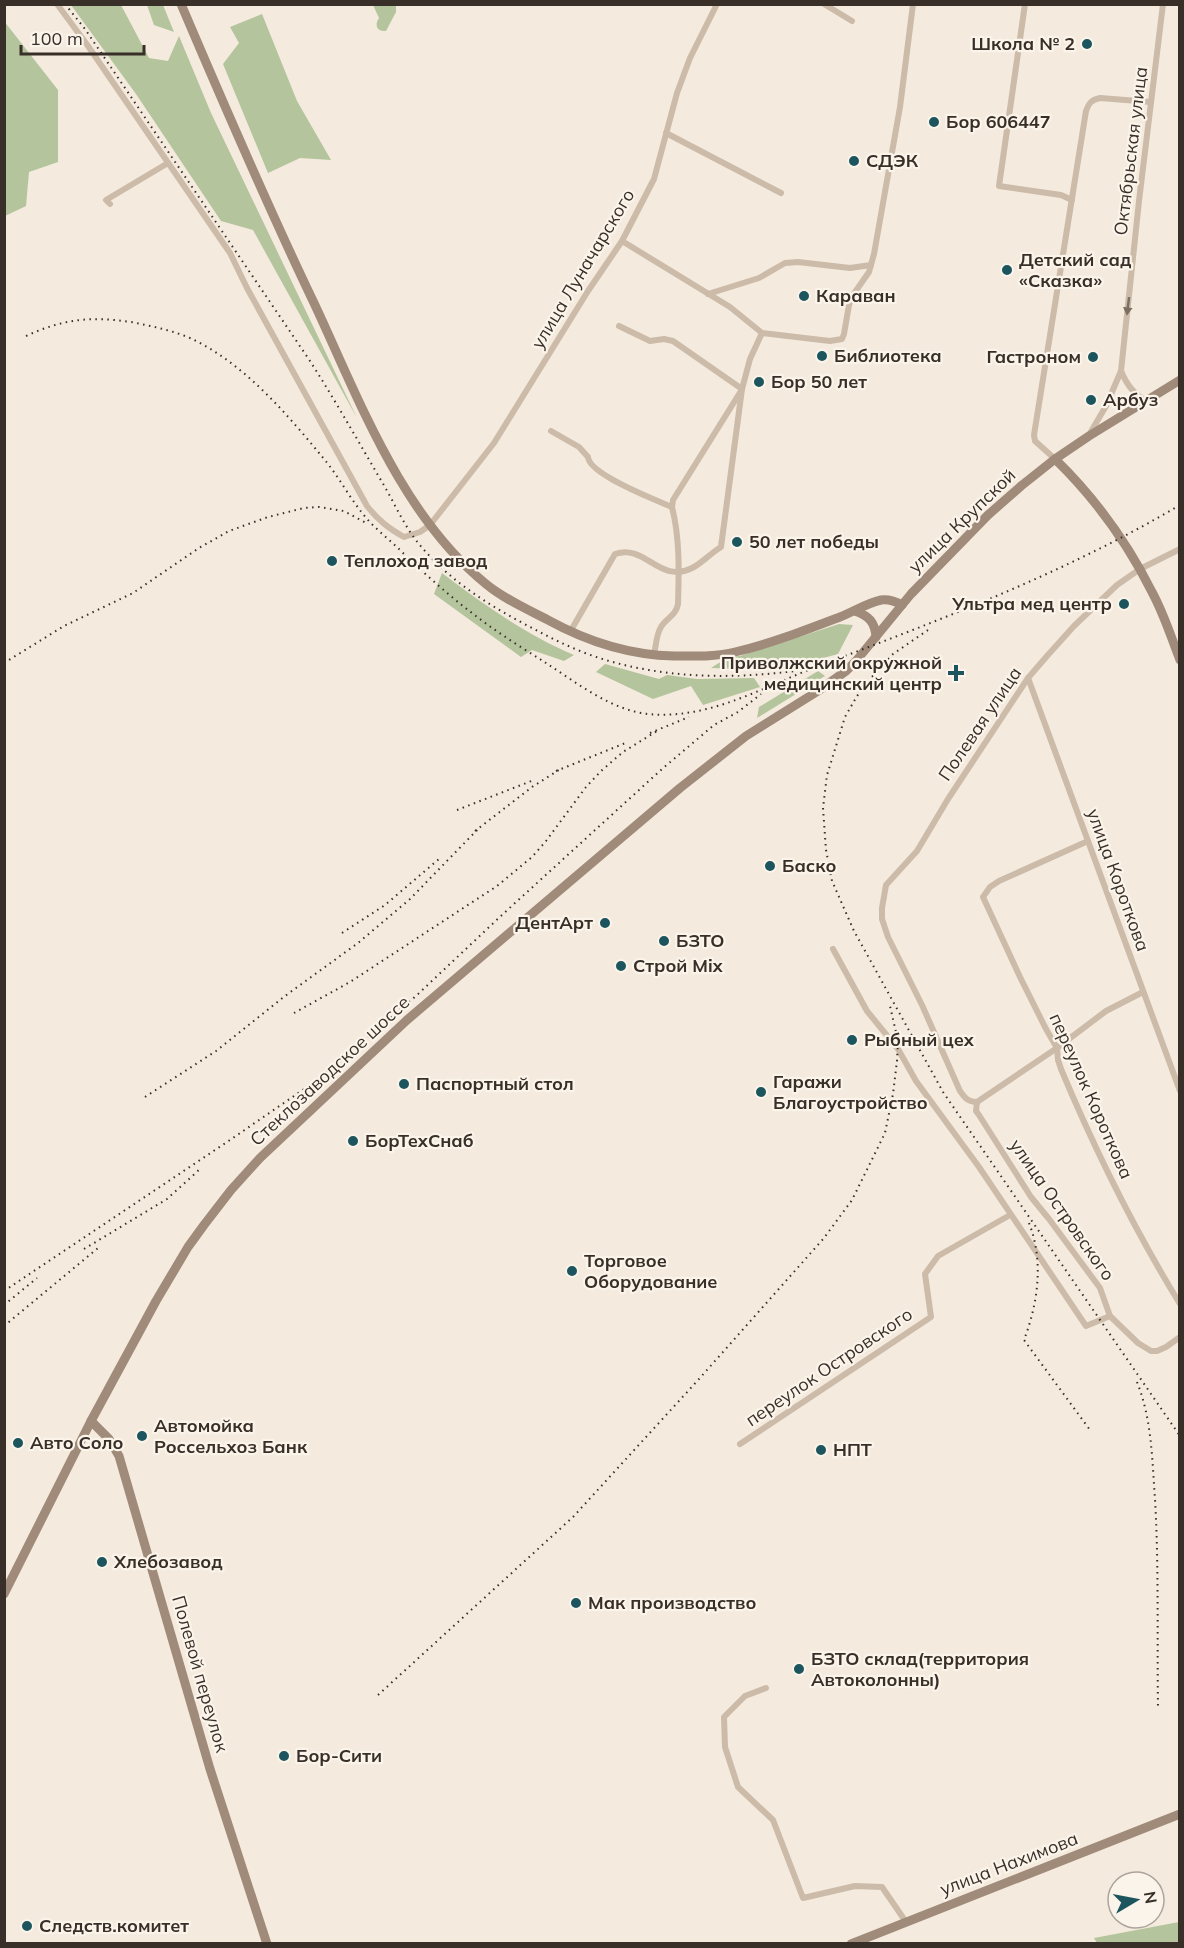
<svg xmlns="http://www.w3.org/2000/svg" width="1184" height="1948" viewBox="0 0 1184 1948" font-family="Mulish,sans-serif">
<rect width="100%" height="100%" fill="#f4eadd"/>
<!-- green -->
<g fill="#b4c49c">
<path d="M71,5H121L149,58L168,61L179,36L211,113L357,418L253,230L221,221L136,94Z"/>
<path d="M147,5H163L174,32L154,25Z"/>
<path d="M373,5H396V12L386,31C377,32 374,25 379,18Z"/>
<path d="M262,14L297,101L331,160L300,158L268,173L223,64L239,43L230,27Z"/>
<path d="M4,21L58,90V162L29,172L26,206L5,216Z"/>
<path d="M442,573C483,604 526,635 574,655L564,661L532,650L521,657L434,594Z"/>
<path d="M839,624L853,625L838,654L790,667L743,669L711,668L728,657L740,656Z"/>
<path d="M605,664L659,679L667,675L697,679L754,678L760,687L703,705L691,686L653,699L596,672Z"/>
<path d="M818,671L825,676L757,718L759,707Z"/>
<path d="M1179,1922V1943H1097L1094,1938Z"/>
</g>
<g fill="none" stroke-linecap="round" stroke-linejoin="round">
<!-- street -->
<g stroke="#ccbba8" stroke-width="6">
<path d="M57,4L88,46L230,253L247,288L367,506C378,520 388,528 404,537L420,532L430,525L494,443L588,291L622,241L654,179L677,93L690,58L717,4"/>
<path d="M824,4L852,21"/>
<path d="M1025,4L999,186L1061,195L1072,200"/>
<path d="M666,133L781,193"/>
<path d="M110,204L106,200L168,163"/>
<path d="M622,241L730,307L762,333L830,341L842,339L844,334L849,305L853,295L869,272L874,254L900,107L913,4"/>
<path d="M708,294L759,278L785,263L798,262L850,268L871,265"/>
<path d="M619,326L650,341L664,339L673,341L742,389"/>
<path d="M1121,371C1127,385 1133,393 1146,401"/>
<path d="M551,431L579,447L588,457C589,474 655,500 672,507"/>
<path d="M1089,435L1106,406L1121,371L1139,201L1163,4"/>
<path d="M1055,459L1035,441L1034,435L1086,111C1089,103 1091,100 1100,98L1151,102"/>
<path d="M672,507L673,500L741,391"/>
<path d="M570,632L615,554C646,543 659,586 694,567C703,562 711,553 721,547L742,389L750,359L762,333"/>
<path d="M654,655C656,646 656,635 661,627C666,618 676,616 678,604C679,571 680,539 672,507"/>
<path d="M1028,678L1180,1091"/>
<path d="M1088,841L999,881L990,887L983,897L1020,977L1046,1029L1057,1048L1058,1060L1061,1069C1095,1150 1134,1229 1180,1304"/>
<path d="M833,949L867,1011L898,1049L916,1081L979,1167L1086,1326L1110,1316"/>
<path d="M977,1102C968,1102 965,1098 960,1091L922,1005L888,937L882,919V908L886,885L917,851L948,799L1028,678L1047,656L1074,626L1117,585L1140,569L1180,549"/>
<path d="M977,1102L976,1111L979,1115L1031,1197L1049,1219L1100,1288L1110,1316L1138,1343L1151,1351H1157L1166,1347L1180,1337"/>
<path d="M977,1102L1057,1048L1106,1011L1143,992"/>
<path d="M740,1444L931,1317L925,1274L938,1256L1010,1215"/>
<path d="M766,1688L745,1696L724,1717L725,1747L738,1787L773,1820L803,1898L855,1886L882,1887L906,1922"/>
</g>
<!-- secondary -->
<g stroke="#a08a79" stroke-width="9">
<path d="M181,4C224,105 267,205 314,303C359,399 401,515 486,584C504,599 527,609 548,620C588,642 628,655 674,656C694,656 715,657 735,652C770,644 806,630 840,617C853,612 867,603 881,600C889,599 895,601 902,605"/>
<path d="M1055,459C1094,497 1128,544 1152,592C1164,614 1171,637 1180,660"/>
<path d="M855,611C869,616 875,622 876,637"/>
<path d="M91,1421L109,1439L119,1456L210,1769L267,1944"/>
<path d="M4,1594L91,1421L156,1301L188,1247L204,1225L231,1190L260,1158L407,1020L680,788L746,736L818,691L846,671L856,661L911,594L988,515L1021,486L1055,459L1089,436L1180,380"/>
<path d="M851,1944L1180,1814"/>
</g>
<!-- rail -->
<g stroke="#392f29" stroke-width="2" stroke-dasharray="1.5 4.5" stroke-linecap="butt">
<path d="M65,4L85,29L310,361C335,400 358,441 382,482C394,502 404,526 419,544C446,577 482,601 519,621C541,633 562,644 585,653C652,678 724,680 795,671"/>
<path d="M26,336C63,319 91,316 131,322C151,326 171,330 190,338C244,363 287,414 324,459C340,478 351,501 368,520C378,531 391,541 402,552C428,577 455,601 484,622C504,637 526,650 546,663C577,683 611,710 648,714C708,720 761,688 816,667C940,620 1065,573 1180,505"/>
<path d="M928,630L893,654L871,678L857,696L845,717L827,775L823,808L826,850L832,881L854,931L943,1092L1180,1436"/>
<path d="M4,663L64,626L133,593L199,548L229,531L268,517L304,508L319,507L344,511L368,524"/>
<path d="M650,733L689,717"/>
<path d="M556,771L628,742"/>
<path d="M457,810L534,780"/>
<path d="M475,831L532,787L562,768"/>
<path d="M342,933L385,905L439,859"/>
<path d="M294,1013L350,982L497,886L532,857L546,841L586,787L601,771L623,752L657,731"/>
<path d="M145,1097L216,1051L285,996L358,943L410,899L480,827"/>
<path d="M1029,1223C1044,1261 1038,1303 1024,1340L1090,1430"/>
<path d="M84,1249L167,1199L200,1169"/>
<path d="M4,1291L230,1140L323,1076L417,995L503,914L662,769L714,725L738,712L761,694"/>
<path d="M4,1305L37,1278"/>
<path d="M4,1326L98,1248"/>
<path d="M1137,1382C1152,1420 1152,1459 1155,1499C1159,1569 1157,1639 1158,1709"/>
<path d="M378,1695L573,1517L699,1379L824,1238L852,1200L885,1133L893,1094L897,1061L898,1041L890,1006"/>
</g>
</g>
<!-- one-way arrows -->
<defs><path id="oneway-solid" d="M-6-.8H1V-3.2L6.5 0L1 3.2V.8H-6Z" transform="scale(1.5)"/></defs>
<use fill="#7b6e62" href="#oneway-solid" transform="translate(1128 306) rotate(97)"/>
<!-- markers -->
<g fill="#1c555d" stroke="#fbf4ea" stroke-width="2">
<circle cx="1087" cy="44" r="6"/>
<circle cx="934" cy="122" r="6"/>
<circle cx="854" cy="161" r="6"/>
<circle cx="1007" cy="270" r="6"/>
<circle cx="804" cy="296" r="6"/>
<circle cx="822" cy="356" r="6"/>
<circle cx="1093" cy="357" r="6"/>
<circle cx="759" cy="382" r="6"/>
<circle cx="1091" cy="400" r="6"/>
<circle cx="737" cy="542" r="6"/>
<circle cx="332" cy="561" r="6"/>
<circle cx="1124" cy="604" r="6"/>
<path d="M953 664h6v6h6v6h-6v6h-6v-6h-6v-6h6z"/>
<circle cx="770" cy="866" r="6"/>
<circle cx="605" cy="923" r="6"/>
<circle cx="664" cy="941" r="6"/>
<circle cx="621" cy="966" r="6"/>
<circle cx="852" cy="1040" r="6"/>
<circle cx="404" cy="1084" r="6"/>
<circle cx="761" cy="1092" r="6"/>
<circle cx="353" cy="1141" r="6"/>
<circle cx="572" cy="1271" r="6"/>
<circle cx="142" cy="1436" r="6"/>
<circle cx="18" cy="1443" r="6"/>
<circle cx="821" cy="1450" r="6"/>
<circle cx="102" cy="1562" r="6"/>
<circle cx="576" cy="1603" r="6"/>
<circle cx="799" cy="1669" r="6"/>
<circle cx="284" cy="1756" r="6"/>
<circle cx="27" cy="1926" r="6"/>
</g>
<g text-anchor="middle" stroke-width="4.5" stroke-linejoin="round" paint-order="stroke">
<!-- poi labels -->
<g font-size="18" font-weight="bold" fill="#392f29" stroke="#fbf4ea" text-anchor="start">
<text x="1075" y="50" text-anchor="end">Школа № 2</text>
<text x="946" y="128">Бор 606447</text>
<text x="866" y="167">СДЭК</text>
<text x="1019" y="266">Детский сад<tspan x="1019" dy="21">«Сказка»</tspan></text>
<text x="816" y="302">Караван</text>
<text x="834" y="362">Библиотека</text>
<text x="1081" y="363" text-anchor="end">Гастроном</text>
<text x="771" y="388">Бор 50 лет</text>
<text x="1103" y="406">Арбуз</text>
<text x="749" y="548">50 лет победы</text>
<text x="344" y="567">Теплоход завод</text>
<text x="1112" y="610" text-anchor="end">Ультра мед центр</text>
<text x="942" y="669" text-anchor="end">Приволжский окружной<tspan x="942" dy="21">медицинский центр</tspan></text>
<text x="782" y="872">Баско</text>
<text x="593" y="929" text-anchor="end">ДентАрт</text>
<text x="676" y="947">БЗТО</text>
<text x="633" y="972">Строй Mix</text>
<text x="864" y="1046">Рыбный цех</text>
<text x="773" y="1088">Гаражи<tspan x="773" dy="21">Благоустройство</tspan></text>
<text x="416" y="1090">Паспортный стол</text>
<text x="365" y="1147">БорТехСнаб</text>
<text x="584" y="1267">Торговое<tspan x="584" dy="21">Оборудование</tspan></text>
<text x="154" y="1432">Автомойка<tspan x="154" dy="21">Россельхоз Банк</tspan></text>
<text x="30" y="1449">Авто Соло</text>
<text x="833" y="1456">НПТ</text>
<text x="114" y="1568">Хлебозавод</text>
<text x="588" y="1609">Мак производство</text>
<text x="811" y="1665">БЗТО склад(территория<tspan x="811" dy="21">Автоколонны)</tspan></text>
<text x="296" y="1762">Бор-Сити</text>
<text x="39" y="1932">Следств.комитет</text>
</g>
<!-- street labels -->
<g font-size="18" fill="#392f29" stroke="#fbf4ea">
<text transform="translate(1131 151) rotate(-83)" y="6">Октябрьская улица</text>
<text transform="translate(583 269) rotate(-59)" y="6">улица Луначарского</text>
<text transform="translate(962 521) rotate(-44)" y="6">улица Крупской</text>
<text transform="translate(980 724) rotate(-56)" y="6">Полевая улица</text>
<text transform="translate(1118 880) rotate(70)" y="6">улица Короткова</text>
<text transform="translate(330 1071) rotate(-43)" y="6">Стеклозаводское шоссе</text>
<text transform="translate(1091 1096) rotate(66)" y="6">переулок Короткова</text>
<text transform="translate(1062 1210) rotate(55)" y="6">улица Островского</text>
<text transform="translate(829 1367) rotate(-34)" y="6">переулок Островского</text>
<text transform="translate(200 1674) rotate(74)" y="6">Полевой переулок</text>
<text transform="translate(1009 1864) rotate(-21)" y="6">улица Нахимова</text>
</g>
</g>
<!-- border -->
<rect width="1184" height="1948" fill="none" stroke="#392f29" stroke-width="12"/>
<!-- north arrow -->
<g transform="translate(1136 1900) rotate(80)"><circle r="28" fill="#fbf4ea" stroke="#ada59d" stroke-width="1.5"/>
<path d="M0-4.5L10 22L0 15L-10 22Z" fill="#1c555d"/>
<text y="-9" font-size="16" font-weight="bold" text-anchor="middle" fill="#392f29">N</text>
</g>
<!-- scale -->
<path d="M21 45v9h123v-9" fill="none" stroke="#392f29" stroke-width="3"/>
<text x="30" y="45" font-size="18" fill="#392f29" stroke="#fbf4ea" stroke-width="4.5" paint-order="stroke">100 m</text>
</svg>
